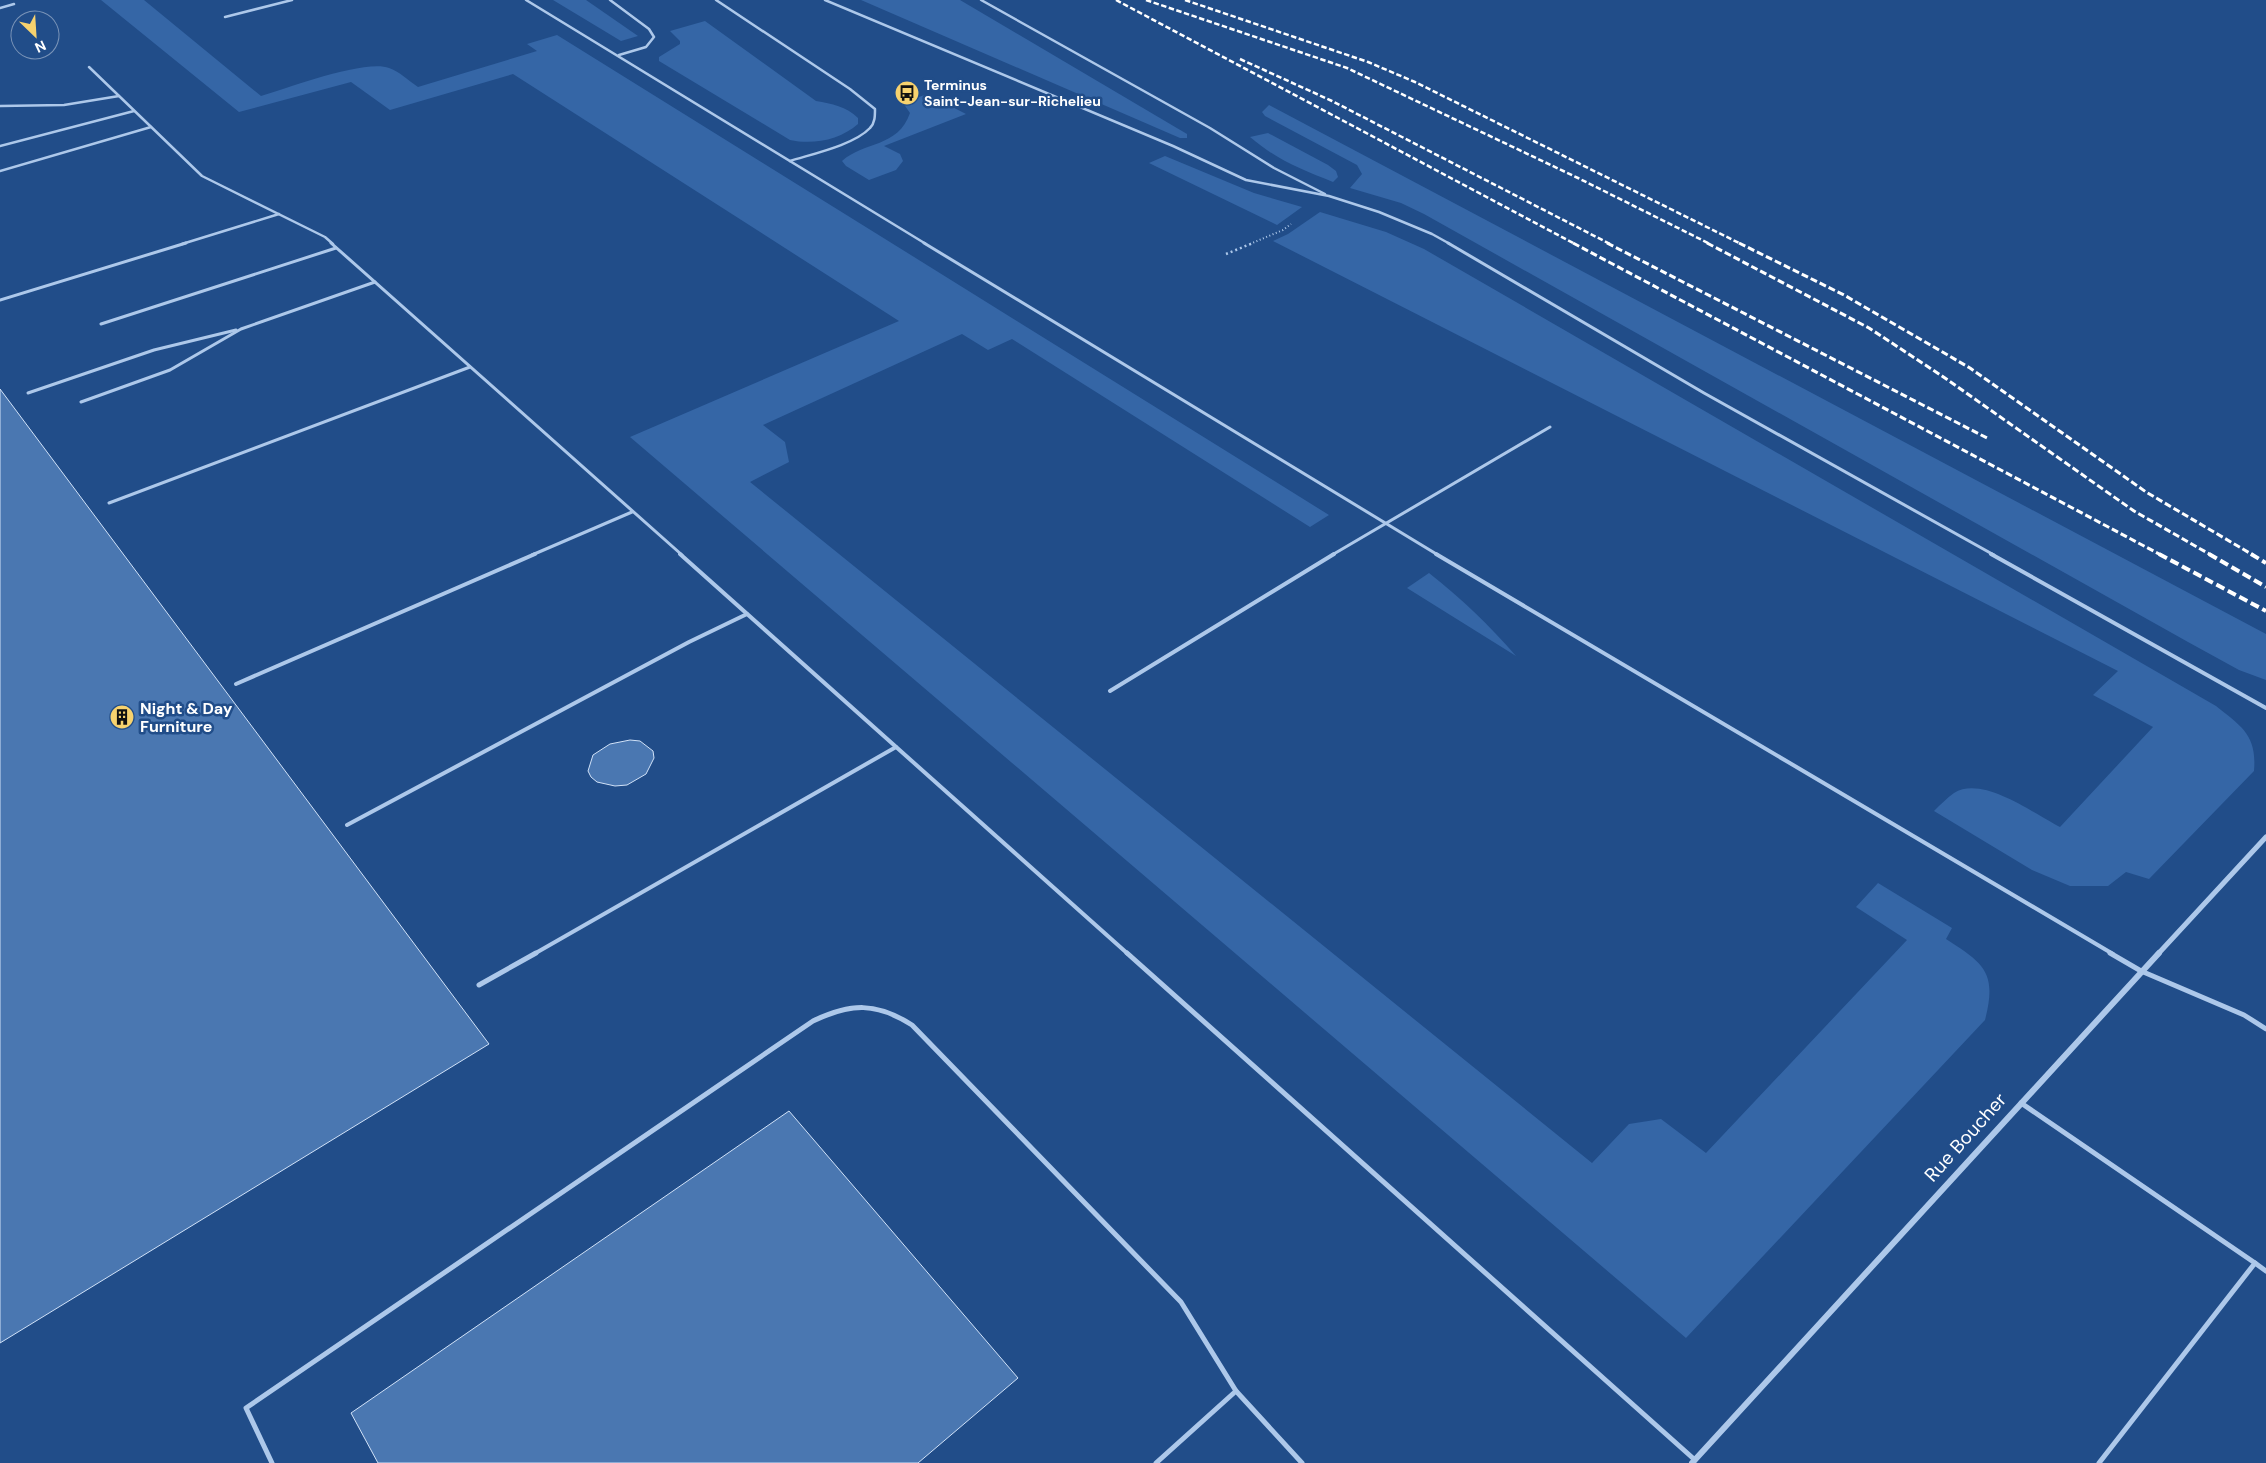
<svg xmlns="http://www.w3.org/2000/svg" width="2266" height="1463" viewBox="0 0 2266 1463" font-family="'DM Sans',sans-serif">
<rect width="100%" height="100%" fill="#214d89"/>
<!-- green -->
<g fill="#3566a6">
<path d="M101,0H144L261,96C288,88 365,59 389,68C399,71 409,81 418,87L537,51L527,44L557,35L1329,515L1310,527L1012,339L988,350L962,334L763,425L785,442L789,462L750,482L1592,1163L1629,1124L1661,1119L1706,1153L1907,940L1856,907L1878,883L1952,928L1946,939C1985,964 1997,973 1985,1020L1686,1338L630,437L899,321L513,74L390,110L351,82L239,112Z"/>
<path d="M553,0H586L638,36L621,41Z"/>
<path d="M861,0H960L1187,134V138H1180Z"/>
<path d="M705,21L816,101C832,104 846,106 858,118V124C840,140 813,145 790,140L659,61V57L680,44V41L670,31Z"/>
<path d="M927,94L966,114L884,146L900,154L903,161L896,170L869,180L846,166L842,161C864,141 898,148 910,113L903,103Z"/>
<path d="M1269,105L2266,634V680L2239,670L2188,642L1424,214L1401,203L1350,188L1362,174L1357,165L1265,116L1262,112Z"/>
<path d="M1268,133L1328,165L1336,171L1338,177L1333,182C1300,169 1277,160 1250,137Z"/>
<path d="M1165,156L1254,193L1302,207L1277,225L1149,163Z"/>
<path d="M1320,212L1386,232L1424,249L2216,706C2242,727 2257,735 2254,771L2149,879L2126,872L2108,886H2070L2032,870L1934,811C1940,805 1947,798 1954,793C1983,775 2034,814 2060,827L2153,727L2093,695L2118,671L1273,241L1288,234Z"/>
<path d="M1429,573C1462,599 1488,624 1516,656L1407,588Z"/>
</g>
<!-- building -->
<g fill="#4a77b1" stroke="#d1e2f8">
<path d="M0,389L489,1044L0,1343Z"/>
<path d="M630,740L640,741L653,751L654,758L646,774L627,785L615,786L597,782L591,777L588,771L593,755L610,744Z"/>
<path d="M789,1111L1018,1378L918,1463H378L351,1413Z"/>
</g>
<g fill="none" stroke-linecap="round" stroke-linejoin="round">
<!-- path-far1 -->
<path stroke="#adc8ea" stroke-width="2" stroke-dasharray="1 2.5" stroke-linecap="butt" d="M1250,244L1283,230L1291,224"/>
<!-- path -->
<path stroke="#adc8ea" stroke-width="2.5" stroke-dasharray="2 3" stroke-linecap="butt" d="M1226,254L1253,243"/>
<!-- lane-far3 -->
<g stroke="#adc8ea" stroke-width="2.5">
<path d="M526,0L926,244"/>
<path d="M610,0L649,29L654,37L646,47L619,55"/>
<path d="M716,0L850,89L875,109C875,116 875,123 870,128C854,145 812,154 790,161"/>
<path d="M825,0L1173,146L1246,180L1329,196L1379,212L1432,234L1450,244"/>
<path d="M981,0L1210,128L1274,168L1325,194"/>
<path d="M0,8L14,4"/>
<path d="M225,17L292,0"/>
<path d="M89,67L202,176L325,237L333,244"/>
<path d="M0,106L64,105L119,96"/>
<path d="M0,146L134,111"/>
<path d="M0,171L151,127"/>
<path d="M182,244L279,214"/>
</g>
<!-- lane-far2 -->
<g stroke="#adc8ea" stroke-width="3">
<path d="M331,243L682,555"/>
<path d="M924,243L1438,555"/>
<path d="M1448,243L1704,393L1994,555"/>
<path d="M0,300L186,243"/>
<path d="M101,324L336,248"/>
<path d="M28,393L154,350L236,330"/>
<path d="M81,402L170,370L241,329L375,282"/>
<path d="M109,503L470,367"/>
<path d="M532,555L632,512"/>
<path d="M1332,555L1550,427"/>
</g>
<!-- lane-far1 -->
<g stroke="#adc8ea" stroke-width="4">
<path d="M680,554L1128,954"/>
<path d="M1436,554L2113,954"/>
<path d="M1991,554L2266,708"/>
<path d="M236,684L535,554"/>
<path d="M1110,691L1334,554"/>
<path d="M347,825L689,642L747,614"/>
<path d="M534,954L896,747"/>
</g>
<!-- lane -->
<g stroke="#adc8ea" stroke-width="5">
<path d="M1127,953L1695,1460"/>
<path d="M2110,953L2141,971L2244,1015L2266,1029"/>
<path d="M479,985L536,953"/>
<path d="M2021,1103L2255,1263L2099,1463"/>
<path d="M2255,1263L2266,1271"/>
<path d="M272,1463L246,1408L813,1021C851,1003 876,1002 912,1025L1181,1302L1236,1391"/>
<path d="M1156,1463L1236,1391L1302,1463"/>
</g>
<!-- street-far1 -->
<path stroke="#adc8ea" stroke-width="5" d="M2158,954L2266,837"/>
<!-- street -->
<path stroke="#adc8ea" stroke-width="6" d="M1692,1463L2159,953"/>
<!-- rail-far2 -->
<g stroke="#fff" stroke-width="2.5" stroke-dasharray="5.5 2.5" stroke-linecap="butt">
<path d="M1116,0L1575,244"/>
<path d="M1146,0L1347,68L1578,178L1710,244"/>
<path d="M1185,0L1368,62L1415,82L1741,244"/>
<path d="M1240,59L1332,101L1610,244"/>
</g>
<!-- rail-far1 -->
<g stroke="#fff" stroke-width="3" stroke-dasharray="7 3" stroke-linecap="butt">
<path d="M1573,243L2161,555"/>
<path d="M1607,243L1989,439"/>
<path d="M1707,243L1869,328L1942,376L2134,511L2211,555"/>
<path d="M1739,243L1844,295L1970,368L2146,492L2253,555"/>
</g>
<!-- rail -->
<g stroke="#fff" stroke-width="4" stroke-dasharray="9 4" stroke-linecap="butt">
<path d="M2159,554L2266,611"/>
<path d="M2209,554L2266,587"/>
<path d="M2251,554L2266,563"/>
</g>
</g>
<!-- icons -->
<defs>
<symbol id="bus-disc" viewBox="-11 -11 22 22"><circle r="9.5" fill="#f7d26e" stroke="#214d89"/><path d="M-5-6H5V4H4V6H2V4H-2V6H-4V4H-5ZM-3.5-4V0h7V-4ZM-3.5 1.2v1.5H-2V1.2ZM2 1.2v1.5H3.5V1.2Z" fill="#111"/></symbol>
<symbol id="building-disc" viewBox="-11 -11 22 22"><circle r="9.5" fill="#f7d26e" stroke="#214d89"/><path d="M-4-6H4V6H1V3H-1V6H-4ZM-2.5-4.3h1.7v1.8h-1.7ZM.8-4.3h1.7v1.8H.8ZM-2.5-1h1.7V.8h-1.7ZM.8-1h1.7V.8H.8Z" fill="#111"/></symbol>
</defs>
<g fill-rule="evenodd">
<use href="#bus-disc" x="893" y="79" width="28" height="28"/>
<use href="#building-disc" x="108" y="703" width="28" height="28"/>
</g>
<g text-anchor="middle" stroke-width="5" stroke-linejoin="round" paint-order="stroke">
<!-- far-poi labels -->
<g font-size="14" font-weight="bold" fill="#fff" stroke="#214d89" text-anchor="start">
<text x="924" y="90">Terminus<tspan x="924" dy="16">Saint-Jean-sur-Richelieu</tspan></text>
</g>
<!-- poi labels -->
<g font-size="16" font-weight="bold" fill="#fff" stroke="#214d89" text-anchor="start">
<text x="140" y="714">Night &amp; Day<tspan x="140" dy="18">Furniture</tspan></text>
</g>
<!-- near-street labels -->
<g font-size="19" fill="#fff" stroke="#214d89">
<text transform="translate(1965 1137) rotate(-48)" y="7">Rue Boucher</text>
</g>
</g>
<!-- north arrow -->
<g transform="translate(35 35) rotate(155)"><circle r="24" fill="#214d89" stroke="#7a94b8"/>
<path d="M0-4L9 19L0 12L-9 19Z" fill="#f7d26e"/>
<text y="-8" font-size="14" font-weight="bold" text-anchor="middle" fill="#ffffff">N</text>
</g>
</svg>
